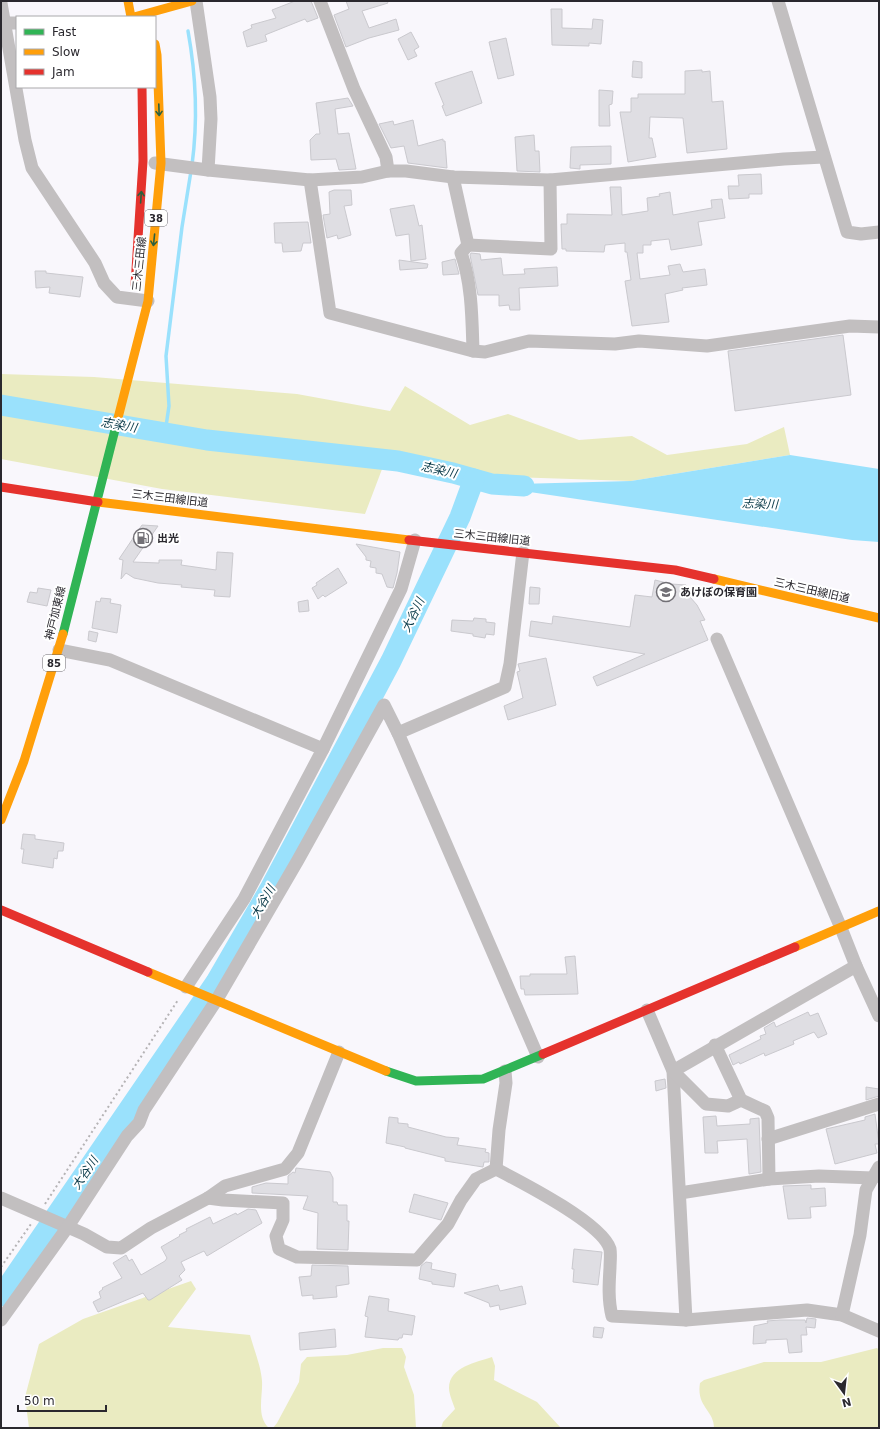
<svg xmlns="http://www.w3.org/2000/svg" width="880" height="1429" viewBox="0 0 880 1429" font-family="'DejaVu Sans','Noto Sans JP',sans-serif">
<rect width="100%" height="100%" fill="#f9f7fc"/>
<!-- green -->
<g fill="#eaebc1">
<path d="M1,374L94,377L297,394L390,411L405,386L470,425L508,414L579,440L632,436L667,455L747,444L784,427L790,455L631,481L511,477L387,456L365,514L162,489L1,459Z"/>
<path d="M191,1281L196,1289L168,1327L250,1335C254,1350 261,1366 262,1381C263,1396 256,1416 269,1428H29L25,1397L39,1344L83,1319Z"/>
<path d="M383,1348H402L406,1357L404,1367L414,1395L416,1428H273L277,1423L299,1382L301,1364L307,1357L347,1355Z"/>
<path d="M877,1348L879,1350V1428H714C714,1410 696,1407 700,1383L704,1380L764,1362H821Z"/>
<path d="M492,1357L495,1366L494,1380L537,1402L561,1428H441L443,1422L455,1409C453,1403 449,1394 449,1388C449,1367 477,1362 492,1357Z"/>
</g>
<!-- water -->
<path fill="#9ae1fc" d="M790,455L879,469V542L852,540L483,485L631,481Z"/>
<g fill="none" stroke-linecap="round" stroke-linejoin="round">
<!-- stream -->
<g stroke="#9ae1fc" stroke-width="3.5">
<path d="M188,31C196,75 198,120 192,165"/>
<path d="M165,433L169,406L166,356L182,227L191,171"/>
</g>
<!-- river -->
<g stroke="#9ae1fc" stroke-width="21">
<path d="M1,405L207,440L398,461L453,473L492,484L524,486"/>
<path d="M1,1296L216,982L271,887L391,661L460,517L474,479"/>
</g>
</g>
<!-- building -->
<g fill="#dfdee3" stroke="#cac9ce">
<path d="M295,1H311L318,18L307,22L305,19L265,35L267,41L247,47L243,32L252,28L251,25L276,18L272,10Z"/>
<path d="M346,1H387L388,3L362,11L369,28L396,19L399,30L369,38L346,47L334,15L349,9Z"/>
<path d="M551,9H562V28L592,29L593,19L603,20L601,44L589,43V46L552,45Z"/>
<path d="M411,32L419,47L414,50L417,56L408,60L398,39Z"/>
<path d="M506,38L514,75L498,79L489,42Z"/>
<path d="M633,61L642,62V78L632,77Z"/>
<path d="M702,70V72L710,71L712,102L723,101L727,149L687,153L683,118L650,117L649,138H652L656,157L628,162L620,112H631V98H638V94H685V71Z"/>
<path d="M472,71L482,103L446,116L442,106L444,105L435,83Z"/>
<path d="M599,90L613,91L612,104L609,105L610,126H599Z"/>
<path d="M348,98L353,106L335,109L338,134L349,133L356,169L339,170L336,159L311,160L310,140L316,134H320L316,103Z"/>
<path d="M413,120L418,146L443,139V141H445L447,168L408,163L404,146L391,148L379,124L393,121L394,125Z"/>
<path d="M534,135L535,151H539L540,172L517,171L515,137Z"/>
<path d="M611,146V164L580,165V169L570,168L571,147Z"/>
<path d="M761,174L762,194H749V198L729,199L728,186H739L738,175Z"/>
<path d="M610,187H621L622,215L648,211L647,198L660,196L659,194L670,192L673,215L712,208L711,200L722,199L725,218L698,222L702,245L671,250L669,239L651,241V245H643V253H637L640,279L670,275L668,266L680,264L683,272L705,269L707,285L682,288L683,290L665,294L669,322L632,326L625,281L631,280L627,252H625V243L605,245L604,252L566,251V249H562L561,224H567V214L612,215Z"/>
<path d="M334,190H351L352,205L344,206L351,235L338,239L337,235L327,238L323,215L330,214L329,192Z"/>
<path d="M414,205L419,226L422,225L426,259L411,261L409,234L396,236L390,209Z"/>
<path d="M308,222L311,243H303L301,251L283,252L282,243H275L274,223Z"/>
<path d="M471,253L480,254L481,260L501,258L503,275L525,274L524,269L557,267L558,286L519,288L520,310H510L509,305L499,306V295H478L470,255Z"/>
<path d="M455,259L459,274L443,275L442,262Z"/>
<path d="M399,260L428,264L427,268L400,270Z"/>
<path d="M35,271H46V273L83,277L80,297L49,293L50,287L36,288Z"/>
<path d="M843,335L851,395L735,411L728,351Z"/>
<path d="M142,525L158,526L133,562L159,563V560H182L181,565L216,570L217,552L233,553L230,597L214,596L215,590L181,587L182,585L158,583L134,578L126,573L121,579L123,560L119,559Z"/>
<path d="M356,544L400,552L397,573L393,588L387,587L382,574L376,573V568L370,567L371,561L366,560V557Z"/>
<path d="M338,568L347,583L325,597L323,595L318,599L312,588L317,585L316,583Z"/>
<path d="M655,580L671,584L686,585L690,597L697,605L705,620L700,621L708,640L597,686L593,677L645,654L529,636L531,621L552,624L553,616L630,627L635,595L652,597Z"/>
<path d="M530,587L540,588L539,604H529Z"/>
<path d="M38,588L51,590L47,606L27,602L30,592L37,593Z"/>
<path d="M101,598L111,599L110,603L121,605L117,633L92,628L96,601L100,602Z"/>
<path d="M308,600L309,611L299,612L298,602Z"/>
<path d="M474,618L486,619V622L495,623L494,635L486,634L485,638L473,636V634L451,631L452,620L473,621Z"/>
<path d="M89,631L98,633L96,642L88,640Z"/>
<path d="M546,658L556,705L508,720L504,706L523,698L517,672L520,671L518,664Z"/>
<path d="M23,834L35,835V839L64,843L63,851H58L57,859L54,858L53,868L22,863L24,849H21Z"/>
<path d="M575,956L578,994L525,995L524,989H521L520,976H530V974H567L565,957Z"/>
<path d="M808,1012L810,1016L818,1013L827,1034L818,1038L814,1032L793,1041L794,1044L765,1056L764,1053L740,1064L739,1062L733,1065L729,1055L761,1039L760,1036L766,1034L764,1028L774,1022L776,1027Z"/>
<path d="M665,1079L666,1088L656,1091L655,1081Z"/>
<path d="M866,1087L879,1089V1096L866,1100Z"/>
<path d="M875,1114L879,1144H875L877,1153L835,1164L826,1129L865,1120V1117Z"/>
<path d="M716,1116L717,1126L750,1124V1119L759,1118L761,1172L749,1174L747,1139L717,1141L718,1153H705L703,1117Z"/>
<path d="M389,1117L398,1118V1123L408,1124V1127L446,1137L459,1138L457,1145L486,1149L485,1152L489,1153V1162H484L483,1167L445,1161V1158L405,1148V1147L386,1143Z"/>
<path d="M296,1168L330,1172L333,1178V1202H337L338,1205H347V1221H349L348,1250L317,1249L318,1213L303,1209L308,1196L252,1193V1187L266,1183L288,1184V1176L293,1172L295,1173Z"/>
<path d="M811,1185V1189L825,1188L826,1206L810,1207L811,1218L788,1219L783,1186Z"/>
<path d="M414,1194L448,1203L441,1220L409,1212Z"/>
<path d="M248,1209L256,1210L262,1223L207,1256L204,1251L181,1262L185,1270L179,1276L182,1280L150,1300H148L143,1293L98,1312L93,1302L101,1298L99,1292L103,1289L102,1288L122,1278L113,1263L126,1255L129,1261L132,1259L141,1275L165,1261L167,1258L161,1247L180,1236L179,1235L187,1231L186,1229L210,1217L213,1224L236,1213L237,1215Z"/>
<path d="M574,1249L602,1252L598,1285L573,1282L574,1269H572Z"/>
<path d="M426,1262L432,1263L431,1269L456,1274L454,1287L432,1284V1282L419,1279L421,1266Z"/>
<path d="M312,1265L348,1266L349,1284L336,1286L337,1297L313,1299V1295L302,1296L299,1277L311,1276Z"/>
<path d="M498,1285L500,1291L522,1286L526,1304L500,1310L499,1305L490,1307L489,1303L464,1293Z"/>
<path d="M369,1296L389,1299L388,1311L415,1316L412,1335L403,1334L402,1338H399L398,1340L365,1337L368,1317L365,1316Z"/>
<path d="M807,1318L816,1319L815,1328L806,1327L807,1335H801L802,1352L789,1353L787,1339L766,1340V1343L753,1344L754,1326L768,1323L767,1321L780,1320H805L806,1323Z"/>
<path d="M594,1327L604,1328L602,1338L593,1337Z"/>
<path d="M335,1329L336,1347L300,1350L299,1333Z"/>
</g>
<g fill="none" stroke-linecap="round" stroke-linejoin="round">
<!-- path -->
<g stroke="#b5b3b5" stroke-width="2" stroke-dasharray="2 3" stroke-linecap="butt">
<path d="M45,1204L178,1000"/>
<path d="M1,1267L31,1224"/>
</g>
<!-- street -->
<g stroke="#c2bfc0" stroke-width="13">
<path d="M196,1L210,97L211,119L208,170"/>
<path d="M320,1L354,89L386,157L388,171"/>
<path d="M778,1L847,232L861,234L879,232"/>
<path d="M1,3L25,140L32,168L95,263L104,283L117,297L148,301"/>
<path d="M1,23H17"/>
<path d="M155,163L208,170L310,180L362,177L388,171H406L453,177L550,180L784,159L824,157"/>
<path d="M453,177L468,245L461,253C472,283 472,319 473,351"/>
<path d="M310,180L330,313L473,351L485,352L529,341L615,344L639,341L707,346L850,326L879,327"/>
<path d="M468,245L551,249L550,180"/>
<path d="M523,552L510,664L505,687L398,733L538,1057"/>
<path d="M717,639L841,928L856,966L879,1016"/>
<path d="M59,650L110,660L323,749L244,899L186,987"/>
<path d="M323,749L401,589L415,540"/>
<path d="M647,1010L673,1071L686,1320"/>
<path d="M715,1045L741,1100L765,1111L768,1118L769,1179"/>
<path d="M741,1100L728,1106L706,1104L673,1071L856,966"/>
<path d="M768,1139L879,1104"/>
<path d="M496,1169C521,1182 602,1223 610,1249C611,1255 610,1262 610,1268C609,1284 608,1300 612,1316L686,1320L807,1310L842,1315L879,1331"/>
<path d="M496,1169L499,1130L506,1083L505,1071"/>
<path d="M680,1193L769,1179L819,1176L873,1178"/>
<path d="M1,1198L84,1234L107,1247L121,1248L151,1228L208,1198L225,1186L285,1169L298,1153L339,1052"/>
<path d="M208,1198L223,1200L283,1203V1220L276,1236L279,1249L297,1257L417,1260L448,1224L461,1200L476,1179L496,1169"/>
<path d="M842,1315L860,1235L866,1190L879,1167"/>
<path d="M1,1320L67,1228L127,1136L139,1123L144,1110L216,1001L298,860L384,705L398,733"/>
</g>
<!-- fast -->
<g stroke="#30b455" stroke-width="9">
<path d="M63,634L118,418"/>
<path d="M386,1071L416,1081L483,1079L543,1054"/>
</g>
<!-- slow -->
<g stroke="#ff9f0a" stroke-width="9">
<path d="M128,1L131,17"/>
<path d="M134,17L192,1"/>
<path d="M118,418L148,301L161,163L157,55L155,44"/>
<path d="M98,502L409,540"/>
<path d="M714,579L879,618"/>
<path d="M1,820L24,761L63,634"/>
<path d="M795,947L879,911"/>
<path d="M148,972L386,1071"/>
</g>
<!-- jam -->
<g stroke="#e5322d" stroke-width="9">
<path d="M135,285L143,161L142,87"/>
<path d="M1,487L98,502"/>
<path d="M409,540L675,570L714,579"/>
<path d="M1,910L148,972"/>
<path d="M543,1054L795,947"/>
</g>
</g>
<!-- one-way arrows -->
<defs><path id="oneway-shaft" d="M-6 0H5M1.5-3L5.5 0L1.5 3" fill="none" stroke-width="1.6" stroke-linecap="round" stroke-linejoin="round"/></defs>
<g stroke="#2c603e">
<use href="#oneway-shaft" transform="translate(159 110) rotate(88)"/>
<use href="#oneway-shaft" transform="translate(141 197) rotate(-86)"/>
<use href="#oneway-shaft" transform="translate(154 240) rotate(96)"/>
</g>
<!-- icons -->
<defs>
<symbol id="fuel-ring" viewBox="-11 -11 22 22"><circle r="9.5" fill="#fff" stroke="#727076" stroke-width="1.5"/><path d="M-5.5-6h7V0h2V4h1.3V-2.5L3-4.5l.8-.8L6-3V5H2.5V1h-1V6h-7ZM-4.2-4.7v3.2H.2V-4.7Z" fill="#727076"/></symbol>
<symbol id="school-ring" viewBox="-11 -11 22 22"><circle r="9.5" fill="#fff" stroke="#727076" stroke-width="1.5"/><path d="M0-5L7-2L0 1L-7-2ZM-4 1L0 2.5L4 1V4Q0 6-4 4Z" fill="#727076"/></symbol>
</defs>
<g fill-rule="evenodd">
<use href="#fuel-ring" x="132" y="527" width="22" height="22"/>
<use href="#school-ring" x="655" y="581" width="22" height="22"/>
</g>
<g text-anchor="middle" stroke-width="4" stroke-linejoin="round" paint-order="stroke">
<!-- shield labels -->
<g fill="#fff" stroke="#6a686d" stroke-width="1">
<rect x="145" y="210" width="22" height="16" rx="3"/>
<rect x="43" y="655" width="22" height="16" rx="3"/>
</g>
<g font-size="10" font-weight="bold" fill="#2a282e">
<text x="156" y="222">38</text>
<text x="54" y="667">85</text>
</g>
<!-- street labels -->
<g font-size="11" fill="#2a282e" stroke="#fff">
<text transform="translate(139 264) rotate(-84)" y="4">三木三田線</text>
<text transform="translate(170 498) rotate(7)" y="4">三木三田線旧道</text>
<text transform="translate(492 537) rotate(6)" y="4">三木三田線旧道</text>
<text transform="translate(812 590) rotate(13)" y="4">三木三田線旧道</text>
<text transform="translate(55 613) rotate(-76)" y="4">神戸加東線</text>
</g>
<!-- poi labels -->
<g font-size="11" font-weight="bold" fill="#2a282e" stroke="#fff" text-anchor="start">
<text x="157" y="542">出光</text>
<text x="680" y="596">あけぼの保育園</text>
</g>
<!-- water labels -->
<g font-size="12" font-style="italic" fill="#063746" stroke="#fff">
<text transform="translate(119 425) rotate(10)" y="4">志染川</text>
<text transform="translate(439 470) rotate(13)" y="4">志染川</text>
<text transform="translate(760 504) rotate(2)" y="4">志染川</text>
<text transform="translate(413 615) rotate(-64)" y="4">大谷川</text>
<text transform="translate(263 902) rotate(-60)" y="4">大谷川</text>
<text transform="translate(85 1173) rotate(-56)" y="4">大谷川</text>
</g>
</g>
<!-- border -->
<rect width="880" height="1429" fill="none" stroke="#2a282e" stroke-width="4"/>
<!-- legend -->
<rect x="16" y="16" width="140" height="72" fill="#ffffff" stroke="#aaa9ab"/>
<rect x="24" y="29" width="20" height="6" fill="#30b455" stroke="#aaa9ab"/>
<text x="52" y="36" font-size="12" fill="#2a282e">Fast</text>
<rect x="24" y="49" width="20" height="6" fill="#ff9f0a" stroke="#aaa9ab"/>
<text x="52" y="56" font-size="12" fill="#2a282e">Slow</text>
<rect x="24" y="69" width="20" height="6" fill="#e5322d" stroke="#aaa9ab"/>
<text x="52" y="76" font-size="12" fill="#2a282e">Jam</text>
<!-- north arrow -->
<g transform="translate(844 1393) rotate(165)" stroke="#ffffff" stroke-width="3" paint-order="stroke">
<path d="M0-3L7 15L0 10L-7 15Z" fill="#2a282e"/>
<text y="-6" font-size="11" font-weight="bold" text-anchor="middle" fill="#2a282e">N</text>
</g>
<!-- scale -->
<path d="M18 1405v6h88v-6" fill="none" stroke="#2a282e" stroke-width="2"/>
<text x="24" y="1405" font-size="12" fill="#2a282e" stroke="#ffffff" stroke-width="3" paint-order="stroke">50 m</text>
</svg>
